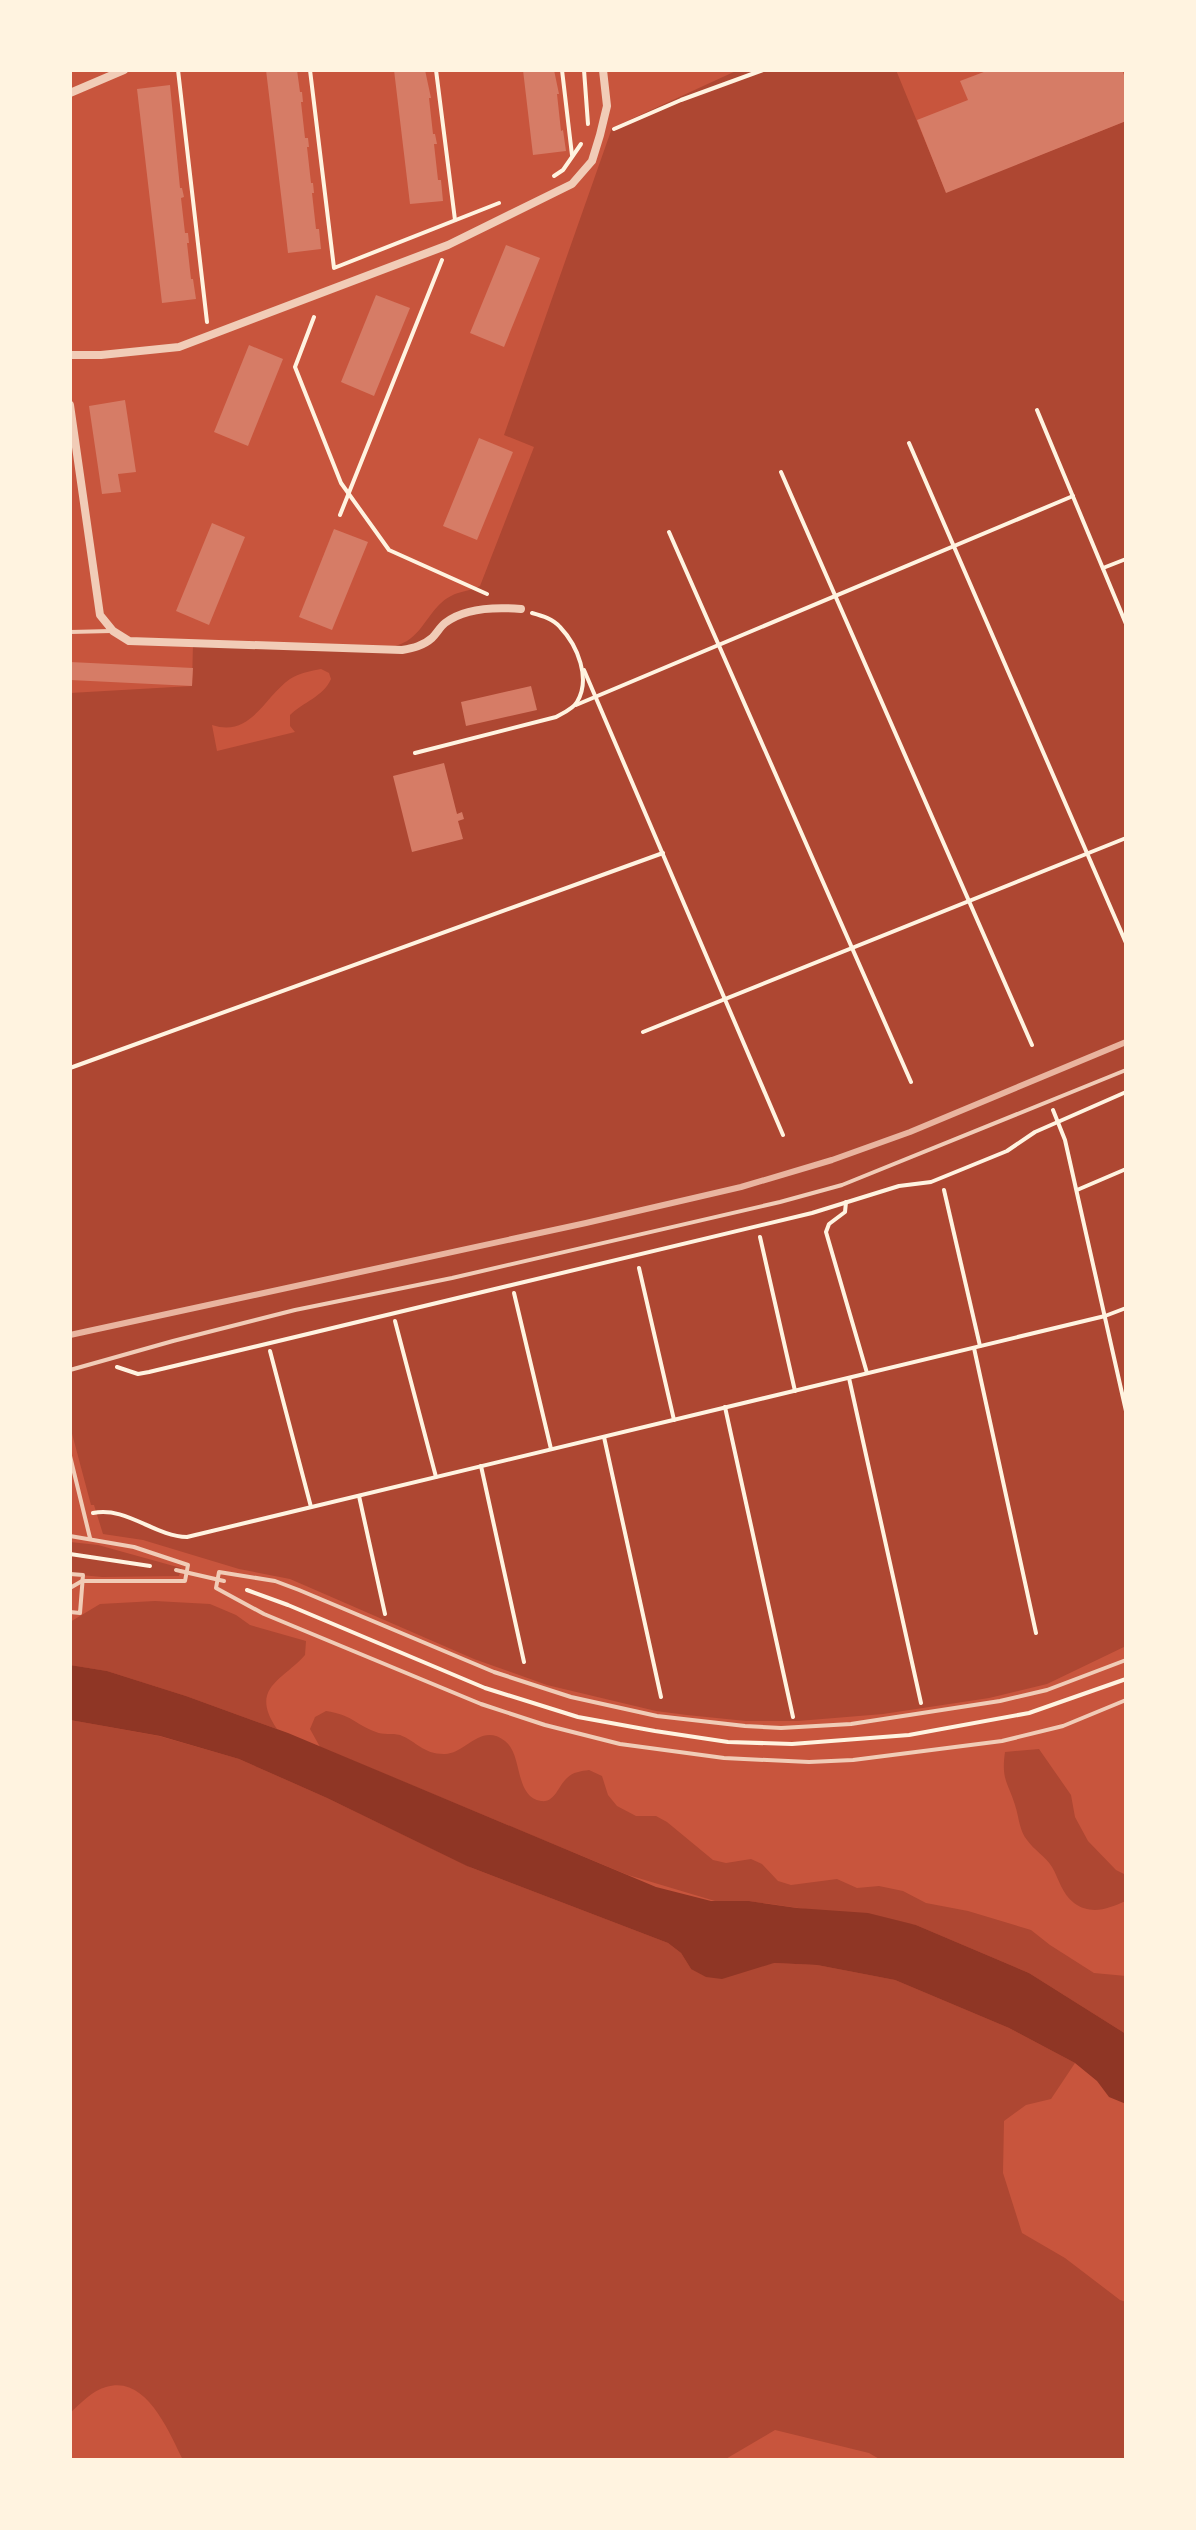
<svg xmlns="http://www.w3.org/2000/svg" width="1196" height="2530" viewBox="0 0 1196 2530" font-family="Barlow,sans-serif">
<rect width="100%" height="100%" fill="#c8553d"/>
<!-- green -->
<g fill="#ae4732" fill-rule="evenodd">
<path d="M738,70H896L946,192L1126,121V1646L1047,1684L989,1698L883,1714L798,1721H746L687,1715L656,1711L547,1685L474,1659L290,1579L239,1569L143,1540L103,1534L94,1505H91L70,1426V693L192,686L193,643L383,650C391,647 400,645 407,641C425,630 431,606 451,596C460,591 471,591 480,586L534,447L504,435L612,128ZM321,669L329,673L331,679C323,697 303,702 290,715V726L295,732L217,751L212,725C251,738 264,697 290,679C299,673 311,671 321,669Z"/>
<path d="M70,1542L98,1545L181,1568L179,1576L102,1577L70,1574Z"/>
<path d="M155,1601L210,1604L236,1615L250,1625L306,1641L305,1655C282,1681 249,1688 277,1729L186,1696L107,1671L70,1665V1622L100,1604Z"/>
<path d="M326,1711C352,1715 355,1724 376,1732C383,1735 392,1733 400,1735C416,1741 423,1754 444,1754C465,1755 480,1722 505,1741C523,1754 514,1797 541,1801C555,1803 558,1786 567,1778C573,1772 581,1771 589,1770L602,1776L608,1795L617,1806L636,1816H656L667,1822L713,1860L726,1863L751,1859L762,1864L778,1881L791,1885L837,1879L857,1888L879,1886L903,1891L926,1903L968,1911L1031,1930L1050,1945L1094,1973L1126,1976V2034L1029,1973L916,1925L749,1901H715L628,1875L320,1747L310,1729L315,1717Z"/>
<path d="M70,1720L159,1736L239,1759L327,1798L472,1868L668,1943L681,1953L691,1969H751L773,1963L817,1965L895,1980L1009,2028L1075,2063L1051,2099L1026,2105L1004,2121L1003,2173L1022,2233L1065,2258L1120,2300L1126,2302V2460H881L869,2453L775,2430L724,2460H183C169,2432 146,2374 106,2387C92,2391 81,2403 70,2413Z"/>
<path d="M1039,1749L1071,1795L1075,1817L1088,1841L1116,1870L1126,1875V1901C1109,1908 1092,1916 1074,1903C1062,1894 1059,1879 1052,1867C1045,1856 1034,1850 1027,1840C1019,1830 1019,1817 1015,1805C1008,1782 1001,1780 1005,1752Z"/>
</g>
<!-- water -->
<path fill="#8f3625" d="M70,1665L107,1671L186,1696L288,1733L656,1887L711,1901H749L797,1908L868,1913L916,1925L1029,1973L1126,2034V2104L1109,2097L1097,2081L1075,2063L1009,2028L895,1980L817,1965L774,1963L722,1979L706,1977L691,1969L681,1953L668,1943L467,1866L327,1798L239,1759L160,1736L70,1720Z"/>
<!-- building -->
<g fill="#d67c66">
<path d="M266,70H297L300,92H302L303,102H301L305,138H308L309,147H307L311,183H313L314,193H312L316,229H319L321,249L288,253Z"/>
<path d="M394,70H425L431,98H429L433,134H435L437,144H434L438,180H441L443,201L410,204Z"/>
<path d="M523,70H554L559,94H557L561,131L563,130L566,151L533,155Z"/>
<path d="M989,70H1122L1126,80V121L946,193L917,120L968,100L960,81Z"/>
<path d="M170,85L180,188H182L184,197L181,198L185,233H188L189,243H187L191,279H193L196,299L162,303L137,89Z"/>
<path d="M506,245L540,258L504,347L470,333Z"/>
<path d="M376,295L410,308L374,396L341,382Z"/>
<path d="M249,345L283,359L248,446L214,432Z"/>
<path d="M125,400L136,472L118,474L121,492L102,494L89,406Z"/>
<path d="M479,438L513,452L477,540L443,526Z"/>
<path d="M212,523L245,537L209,625L176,611Z"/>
<path d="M334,529L368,542L332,630L299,617Z"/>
<path d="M70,662L193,668L192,686L70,680Z"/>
<path d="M531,686L537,710L466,726L461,702Z"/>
<path d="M444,763L457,814L462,812L464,819L458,821L463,839L412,852L393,776Z"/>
</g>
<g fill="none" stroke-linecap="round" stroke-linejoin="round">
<!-- path -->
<g stroke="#fff3e0" stroke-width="4">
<path d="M178,70L207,322"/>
<path d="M310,70L334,268L499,203"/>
<path d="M436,70L455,220"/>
<path d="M562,70L572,155"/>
<path d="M584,70L588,124"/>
<path d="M614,129L681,100L763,70"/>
<path d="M554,176L563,170L581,144"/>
<path d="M314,317L295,367L341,483L389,550L487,594"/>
<path d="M1037,410L1126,624"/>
<path d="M909,443L1126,943"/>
<path d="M781,472L1032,1045"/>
<path d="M340,515L442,260"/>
<path d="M669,532L911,1082"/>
<path d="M1103,568L1126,559"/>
<path d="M584,670L783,1135"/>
<path d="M576,705L1073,496"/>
<path d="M415,753L556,717C563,713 573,709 577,702C591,679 578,646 560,627C553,619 543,616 532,613"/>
<path d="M643,1032L1126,838"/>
<path d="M70,1068L663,853"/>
<path d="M1053,1110L1065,1140L1126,1411"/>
<path d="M944,1190L980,1346"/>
<path d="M1077,1190L1126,1169"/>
<path d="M846,1202L845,1212L829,1224L826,1232L867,1373"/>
<path d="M760,1237L795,1391"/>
<path d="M639,1268L674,1420"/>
<path d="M514,1293L551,1449"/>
<path d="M395,1321L436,1477"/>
<path d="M974,1348L1036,1633"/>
<path d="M270,1351L311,1507"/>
<path d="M117,1367L138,1374L149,1372L812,1213L899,1186L931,1182L1007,1151L1035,1132L1126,1092"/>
<path d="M849,1378L921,1703"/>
<path d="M725,1407L793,1717"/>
<path d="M604,1437L661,1697"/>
<path d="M481,1466L524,1662"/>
<path d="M359,1496L385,1614"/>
<path d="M93,1513C126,1506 154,1536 187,1537L1105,1316L1126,1308"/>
<path d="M70,1554L150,1566"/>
<path d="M247,1590L288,1605L485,1688L578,1717L655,1731L728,1742L792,1744L909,1735L1029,1713L1126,1679"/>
</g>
<!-- service -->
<g stroke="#f1ccb7" stroke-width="4">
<path d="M70,632L111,631"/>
<path d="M70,1370L173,1341L295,1310L452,1278L780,1202L842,1185L1126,1070"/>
<path d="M70,1456L90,1538"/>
<path d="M70,1536L134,1547L188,1565L185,1581H82L70,1588"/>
<path d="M176,1570L224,1581"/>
<path d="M70,1574L83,1575L80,1613L70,1612"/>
<path d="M1126,1660L1047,1690L1000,1701L851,1724L781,1728L745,1726L657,1716L571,1697L494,1672L299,1590L275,1581L219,1572L216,1588L264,1614L481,1704L545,1725L620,1744L724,1758L809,1762L853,1760L1002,1741L1063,1726L1126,1700"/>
</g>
<!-- minor -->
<g stroke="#f1ccb7" stroke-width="8">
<path d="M70,93L124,70"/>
<path d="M70,355H101L179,347L448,245L572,184L592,161L600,135L607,106L603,70"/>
<path d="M70,405L100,615L113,631L129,641L402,650C413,648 423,646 432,638C437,633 440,627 445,623C464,608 497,607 521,609"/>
</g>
<!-- rail -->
<path stroke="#e9b49f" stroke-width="6" d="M70,1335L586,1223L741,1187L832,1160L910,1132L1126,1042"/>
</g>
<!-- border -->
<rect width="1196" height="2530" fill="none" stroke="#fff3e0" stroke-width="144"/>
</svg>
